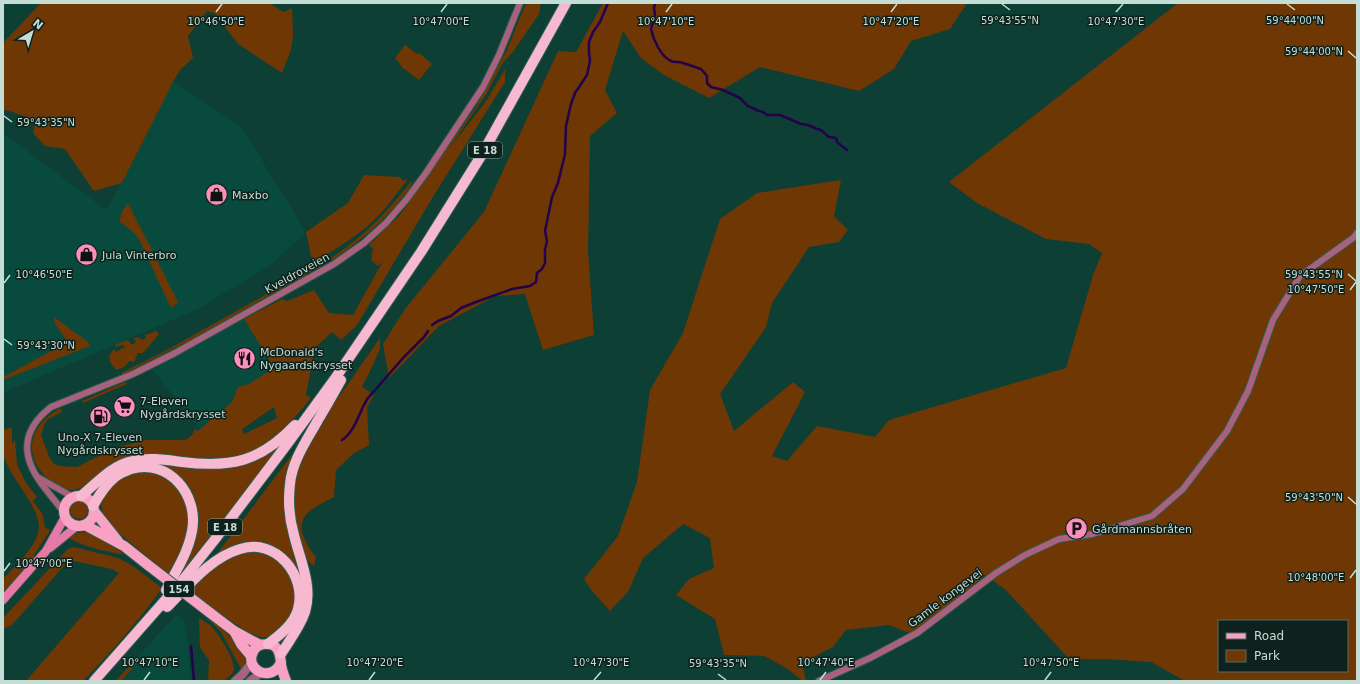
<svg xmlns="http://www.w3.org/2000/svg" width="1360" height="684" viewBox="0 0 1360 684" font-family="'DejaVu Sans',sans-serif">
<rect width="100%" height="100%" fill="#0d3f34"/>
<!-- built -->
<g fill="#084a3d">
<path d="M173,82L242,128L306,232L271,265L200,308L3,393V133L106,210L122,183Z"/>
<path d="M244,319L274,368L203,432L152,369Z"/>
<path d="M177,614L185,621L191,681H115Z"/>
</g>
<!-- green -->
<g fill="#6f3704" fill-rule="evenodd">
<path d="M41,3H270L283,12L292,8L293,35L291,50L282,73L238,44L215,14L207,11L188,36L193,58L180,70L173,82L122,183L94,191L65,149L45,146L33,133L36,120L3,109V43Z"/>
<path d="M526,3H541L539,14L513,52L502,64L487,93L449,149L487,100L505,69V82L431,200L357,325L341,340L332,332L315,348L306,395L311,398C285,431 255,461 210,461C203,460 196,459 189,458C170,456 150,452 132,455C109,460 88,492 70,490C62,489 54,484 48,479C21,454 30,424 61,408L62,412L48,419L44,425L41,435L50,459L54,464L60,466L77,467L115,448L146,440H186L192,435L195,429L198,431L232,402L238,387L249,384L274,368L244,319L282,299L287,301L314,290L329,313L353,315L383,261L378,266L371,260L373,249L369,245L400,215L475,108L506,52ZM274,407L277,418L244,434L242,429Z"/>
<path d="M603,3H967L950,29L911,41L894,69L859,91L760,67L709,98L664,75L641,58L623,31L605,90L617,113L590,136L588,251L594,335L543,350L525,294L495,296L439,326L389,378L383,344L405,309L484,212L558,51L576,52Z"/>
<path d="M1178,3H1357V681H1185L1151,662L1104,659H1069L1006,590L985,575L914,635L889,625L846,630L833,647L802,663L806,681H803L786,668L764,656L724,655L715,619L676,595L689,579L714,568L710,538L683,524L643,558L628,592L610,611L592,591L584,579L618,536L637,482L650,390L683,333L720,219L757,193L841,180L834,216L848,230L839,242L809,247L772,303L766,327L720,394L734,431L793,382L805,392L772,456L787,461L817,426L875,437L889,420L1066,368L1093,275L1102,253L1089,244L1046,239L977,203L949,182ZM1219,621H1347V671H1219Z"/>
<path d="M405,45L417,54L419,53L432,64L419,80L403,68L395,58Z"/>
<path d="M364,175L400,177L403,181L408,179C397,193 386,209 372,222C355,238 334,250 314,262L312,260L306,232L348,203Z"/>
<path d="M412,180C412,186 406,193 402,198C383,222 360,241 335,258L192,339L122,375L121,373L165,351L331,258C366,235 387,212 412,180Z"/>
<path d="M128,203L178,302L171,308L139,239L132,231L120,222C120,213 123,210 128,203Z"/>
<path d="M54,317L88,342L90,346L3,380V377L55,349L56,345L61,346L67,341L55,324Z"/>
<path d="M155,330L159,334L143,353H138L134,362L130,361L124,367L116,370L110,362L109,356L114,349L116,352L125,347L123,345L115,347L116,344L128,340L132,345L136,342L133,338L138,337L143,340L146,338L145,335L154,332Z"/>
<path d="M380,338V349L370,371L362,387L374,395L367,407L369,445L353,454L336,470L334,497C314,508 292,515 306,542C309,548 312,553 316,557L314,566L305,558L295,527L293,495L295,476L306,450L329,411Z"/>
<path d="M125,382L127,384L83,403L82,401Z"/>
<path d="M12,427V443L15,440L17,465L26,483L37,497L33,501L43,515L45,528L49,529V532L34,555V559L3,593V579C14,567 34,549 38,533C45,511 9,478 3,454C2,447 3,437 3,430Z"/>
<path d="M289,435L282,446L177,580L196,511L160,466L161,462L224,466Z"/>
<path d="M303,440L287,477L301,568L298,571L281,550L269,545L257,542L238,543L214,557L230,537Z"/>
<path d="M135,471H151L172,480L188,503V537L171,576L110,526L103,513L101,505L105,494L119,478Z"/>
<circle cx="79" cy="510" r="9"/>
<path d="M83,532C99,533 112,544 124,555C106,551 85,548 69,538L77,533Z"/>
<path d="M74,547L118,558L133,566L162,588C139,621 111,652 83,681H26L119,573L112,569L69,560L12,625L3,629V618L68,549Z"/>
<path d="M254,551L273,557L280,562L294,581L296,597L292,614L279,630L269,637H260L246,631L212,608L191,591L204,575L231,555Z"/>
<path d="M206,617H207C217,625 243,644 245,657C246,661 244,665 241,669L221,632Z"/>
<path d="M199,618C202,620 206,622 210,625C217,631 235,659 234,669C234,674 226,680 221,681C217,682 212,681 208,681L209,660L200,648Z"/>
<path d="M135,660L138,662L121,681H116Z"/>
</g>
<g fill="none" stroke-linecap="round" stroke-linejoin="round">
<!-- stream -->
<g stroke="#23014d" stroke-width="2.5">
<path d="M655,3L654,8L655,15L651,29C653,39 661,57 671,61C674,63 679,61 683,63C690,65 695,67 701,69L707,76V83L711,87L723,90L740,98L748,106L759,111L763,112L767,115H780L801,124L808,125L817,129L821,130L829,137L836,138L837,142L847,150"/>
<path d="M432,325L438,321L451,316L461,308L476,302L512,289L530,286L536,282L537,273L542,269L545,263V250L547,241L545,231L552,197L558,183L565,154L566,126L571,104L575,93L587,75L590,61L589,53V42L593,32L600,22L608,3"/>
<path d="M342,440C356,431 359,411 368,398L404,357L424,337L428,331"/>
<path d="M191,646L194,681"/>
</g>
<defs>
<g id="minor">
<path d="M39,478L73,497"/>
<path d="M63,511C57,503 50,495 44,487C21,458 20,431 51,407L133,374L175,353L334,264L364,243L386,223L406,200L426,173L483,87L499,55L520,3"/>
<path d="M819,681L870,658L917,633L996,573L1025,555L1059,539L1093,534L1152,516L1183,489L1227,431L1248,391L1273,320L1300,276L1353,238L1357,233"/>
</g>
<g id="tertiary">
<path d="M235,681L242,675L252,662"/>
<path d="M250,681L261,673"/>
</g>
<g id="secondary">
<path d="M50,548L77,526"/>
<path d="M3,600L46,551L65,517"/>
</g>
<g id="primary">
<circle cx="79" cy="511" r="15"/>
<path d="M94,511L118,541"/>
<path d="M85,525L124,546L148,565"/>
<path d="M209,612L234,631L260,645"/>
<path d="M234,631L241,644L251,656"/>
<path d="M281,662C272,684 244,670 253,652C255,647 260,644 266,644C278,643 280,653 281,663C281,669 284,675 286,681"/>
</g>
<g id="trunk">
<path d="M81,496C97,483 112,465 133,461C149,457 166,460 182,462C231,468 260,462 295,425"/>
<path d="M93,506C99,495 105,485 115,477C120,473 126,471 131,469C169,458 199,495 192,531C188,553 176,571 166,590"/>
<path d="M167,607C189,585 210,558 240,549C276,537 307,576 298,609C294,624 280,635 268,644"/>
<path d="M281,654C289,641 300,627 305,612C313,586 300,560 294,535C289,518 288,501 290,484C292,461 307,440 318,420C326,407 333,394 341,380"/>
<path d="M94,681L182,581L216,538L288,443L334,380L421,252L481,156L566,3"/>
</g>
</defs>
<!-- minor casing -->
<use href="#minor" stroke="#2e5b51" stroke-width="8"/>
<!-- tertiary casing -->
<use href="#tertiary" stroke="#2e5b51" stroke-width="10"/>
<!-- secondary casing -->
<use href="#secondary" stroke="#2e5b51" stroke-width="10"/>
<!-- primary casing -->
<use href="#primary" stroke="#2e5b51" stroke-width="12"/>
<!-- trunk casing -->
<use href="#trunk" stroke="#2e5b51" stroke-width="12"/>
<!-- minor -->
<use href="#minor" stroke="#a8627e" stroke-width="6"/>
<!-- tertiary -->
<use href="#tertiary" stroke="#a8627e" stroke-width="8"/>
<!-- secondary -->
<use href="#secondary" stroke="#e779a7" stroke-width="8"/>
<!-- primary -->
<use href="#primary" stroke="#f8a2c4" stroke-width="10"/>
<!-- trunk -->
<use href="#trunk" stroke="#f6b9d0" stroke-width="10"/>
<defs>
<path id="primary-bridge" d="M148,565L209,612"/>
</defs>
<!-- primary-bridge casing -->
<use href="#primary-bridge" stroke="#2e5b51" stroke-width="12" stroke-linecap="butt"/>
<!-- primary-bridge -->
<use href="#primary-bridge" stroke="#f8a2c4" stroke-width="10"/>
</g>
<!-- ticks -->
<path fill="none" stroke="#c4ddd5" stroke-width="1.5" d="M1002,4L1010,10M1287,4L1295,10M216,12L222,4M441,12L447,4M666,12L672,4M891,12L897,4M1116,12L1123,4M1348,51L1356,58M4,116L12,122M1348,274L1356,281M4,283L10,275M1350,290L1356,282M4,339L12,345M1348,497L1356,504M4,571L10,563M1350,578L1356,570M718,674L726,680M144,680L150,672M369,680L375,672M594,680L601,672M820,680L826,672M1045,680L1051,672"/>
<!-- icons -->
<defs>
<symbol id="shop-disc" viewBox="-11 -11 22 22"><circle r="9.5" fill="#fe8ebc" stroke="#0e211c"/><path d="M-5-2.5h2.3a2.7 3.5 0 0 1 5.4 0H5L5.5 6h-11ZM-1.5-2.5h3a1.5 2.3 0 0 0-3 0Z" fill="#111"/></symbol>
<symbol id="restaurant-disc" viewBox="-11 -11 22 22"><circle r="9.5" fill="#fe8ebc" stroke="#0e211c"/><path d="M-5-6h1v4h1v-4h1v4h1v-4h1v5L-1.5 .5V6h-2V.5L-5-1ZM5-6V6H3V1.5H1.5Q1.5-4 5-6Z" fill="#111"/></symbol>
<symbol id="supermarket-disc" viewBox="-11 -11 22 22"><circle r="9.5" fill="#fe8ebc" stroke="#0e211c"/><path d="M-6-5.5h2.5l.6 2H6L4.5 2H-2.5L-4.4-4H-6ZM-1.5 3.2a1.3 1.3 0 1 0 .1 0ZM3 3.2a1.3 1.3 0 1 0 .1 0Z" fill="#111"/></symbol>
<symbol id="fuel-disc" viewBox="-11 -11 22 22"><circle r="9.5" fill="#fe8ebc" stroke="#0e211c"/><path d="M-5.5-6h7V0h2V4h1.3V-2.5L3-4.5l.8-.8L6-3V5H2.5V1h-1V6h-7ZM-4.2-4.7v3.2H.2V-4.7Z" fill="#111"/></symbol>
<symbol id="parking-disc" viewBox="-11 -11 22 22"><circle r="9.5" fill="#fe8ebc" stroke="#0e211c"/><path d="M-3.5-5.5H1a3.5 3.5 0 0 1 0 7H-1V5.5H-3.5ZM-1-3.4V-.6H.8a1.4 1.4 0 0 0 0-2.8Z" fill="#111"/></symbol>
</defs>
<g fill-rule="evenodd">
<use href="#shop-disc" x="204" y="182" width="25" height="25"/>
<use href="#shop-disc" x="74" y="242" width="25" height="25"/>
<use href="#restaurant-disc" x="232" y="346" width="25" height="25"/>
<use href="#supermarket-disc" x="112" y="394" width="25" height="25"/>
<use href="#fuel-disc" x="88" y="404" width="25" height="25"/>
<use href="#parking-disc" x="1064" y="516" width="25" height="25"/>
</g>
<g text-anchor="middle" stroke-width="3" stroke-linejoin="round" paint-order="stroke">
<!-- shield labels -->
<g fill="#0e211c" stroke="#8da59e" stroke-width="1">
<rect x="468" y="142" width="34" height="16" rx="3"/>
<rect x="208" y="519" width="34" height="16" rx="3"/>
<rect x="164" y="581" width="30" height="16" rx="3"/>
</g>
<g font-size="10" font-weight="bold" fill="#c4ddd5">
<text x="485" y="154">E 18</text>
<text x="225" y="531">E 18</text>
<text x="179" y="593">154</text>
</g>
<!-- poi labels -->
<g font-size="11" fill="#c4ddd5" stroke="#0e211c" text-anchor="start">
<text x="232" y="199">Maxbo</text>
<text x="102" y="259">Jula Vinterbro</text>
<text x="260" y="356">McDonald's<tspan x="260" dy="13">Nygaardskrysset</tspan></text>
<text x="140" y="405">7-Eleven<tspan x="140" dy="13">Nygårdskrysset</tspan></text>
<text x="100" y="441" text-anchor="middle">Uno-X 7-Eleven<tspan x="100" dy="13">Nygårdskrysset</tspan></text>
<text x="1092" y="533">Gårdmannsbråten</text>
</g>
<!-- street labels -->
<g font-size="11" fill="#c4ddd5" stroke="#0e211c">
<text transform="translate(297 273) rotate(-29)" y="4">Kveldroveien</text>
<text transform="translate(945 598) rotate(-37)" y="4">Gamle kongevei</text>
</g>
</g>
<g font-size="10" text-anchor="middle" fill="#c4ddd5" stroke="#0e211c" stroke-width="3" stroke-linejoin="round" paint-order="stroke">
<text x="1010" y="24">59°43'55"N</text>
<text x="1295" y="24">59°44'00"N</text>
<text x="441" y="25">10°47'00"E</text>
<text x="666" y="25">10°47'10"E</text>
<text x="891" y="25">10°47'20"E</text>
<text x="1116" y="25">10°47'30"E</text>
<text x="216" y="25">10°46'50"E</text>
<text x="1314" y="55">59°44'00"N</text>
<text x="46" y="126">59°43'35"N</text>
<text x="1314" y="278">59°43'55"N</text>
<text x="44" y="278">10°46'50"E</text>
<text x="1316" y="293">10°47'50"E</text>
<text x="46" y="349">59°43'30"N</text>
<text x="1314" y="501">59°43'50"N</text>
<text x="44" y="567">10°47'00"E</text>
<text x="1316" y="581">10°48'00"E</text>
<text x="150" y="666">10°47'10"E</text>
<text x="375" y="666">10°47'20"E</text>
<text x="601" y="666">10°47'30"E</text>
<text x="826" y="666">10°47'40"E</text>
<text x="1051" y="666">10°47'50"E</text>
<text x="718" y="667">59°43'35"N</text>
</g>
<!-- border -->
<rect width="1360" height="684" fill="none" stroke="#c4ddd5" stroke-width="8"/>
<!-- legend -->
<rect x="1218" y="620" width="130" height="52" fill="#0e211c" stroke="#576c66"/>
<rect x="1226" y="633" width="20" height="6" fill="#f8a2c4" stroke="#576c66"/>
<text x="1254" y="640" font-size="12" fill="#c4ddd5">Road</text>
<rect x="1226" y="650" width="20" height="12" fill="#6f3704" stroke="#576c66"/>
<text x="1254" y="660" font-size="12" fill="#c4ddd5">Park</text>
<!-- north arrow -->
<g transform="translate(32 32) rotate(38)" stroke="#0e211c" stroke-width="3" paint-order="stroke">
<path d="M0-3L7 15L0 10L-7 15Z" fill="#c4ddd5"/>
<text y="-6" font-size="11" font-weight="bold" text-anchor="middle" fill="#c4ddd5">N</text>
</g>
</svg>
